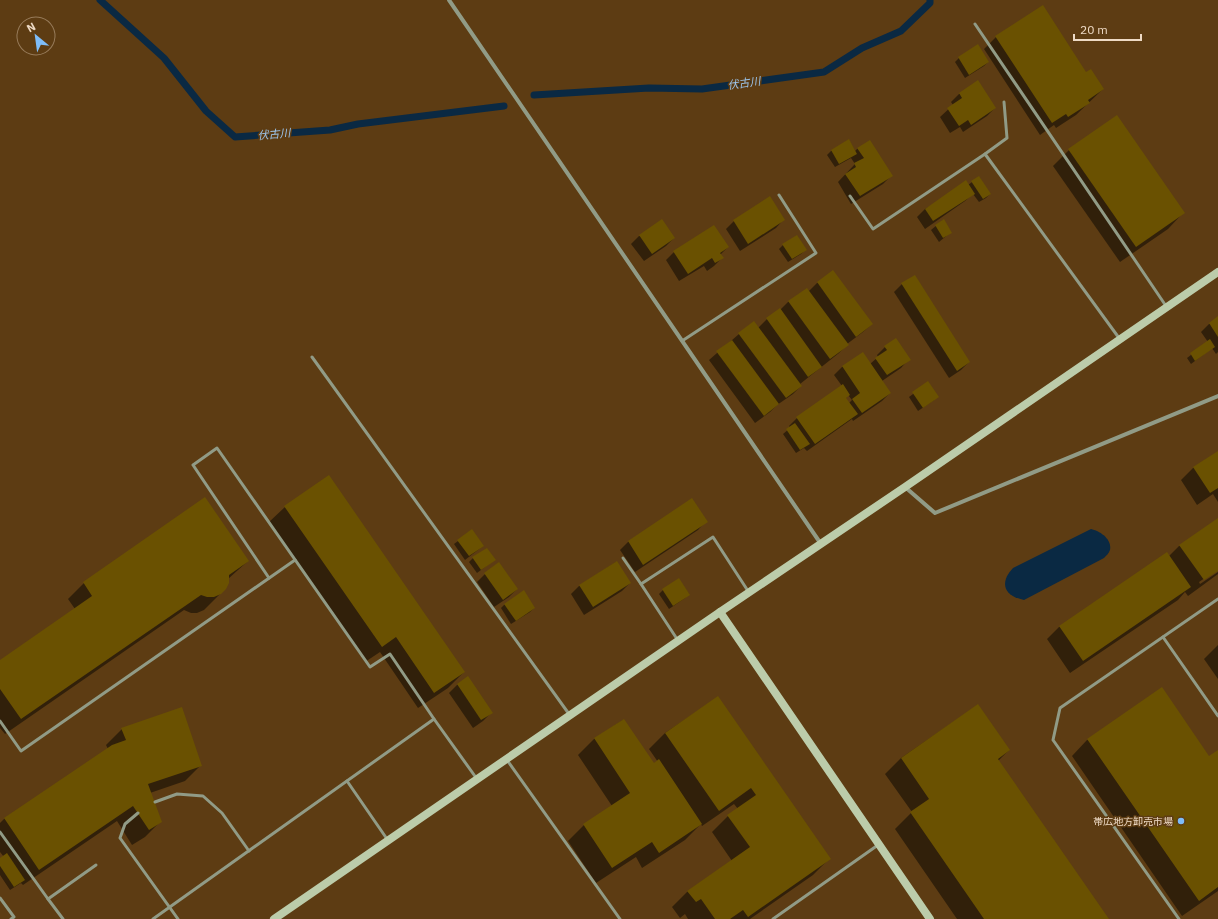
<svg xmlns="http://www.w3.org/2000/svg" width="1218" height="919" viewBox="0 0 1218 919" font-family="'IBM Plex Sans','Noto Sans JP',sans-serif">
<rect width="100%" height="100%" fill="#5d3c13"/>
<!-- water -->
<path fill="#0a2943" d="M1091,529C1100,531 1112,539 1110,550C1109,553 1106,556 1104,558L1024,600C1004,596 999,583 1013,568Z"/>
<!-- shadow -->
<g fill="#0007" fill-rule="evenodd">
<path d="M996,37L1086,73L1103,89L1076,115L1056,128L1054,125L1040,135L984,49Z"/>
<path d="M977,46L988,62L984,66L965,78L955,62L959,58Z"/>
<path d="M978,82L995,108L987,116L963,132L960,127L950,133L940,117L953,105L951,102L959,94Z"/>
<path d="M1117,117L1183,213L1168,229L1120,262L1053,166L1069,150Z"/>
<path d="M849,140L855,151L858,148L891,176L883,184L851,204L838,182L855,164L851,158L835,167L827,155L831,151Z"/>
<path d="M979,177L990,194L986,198L979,202L973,194L965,201L925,229L917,217L925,209L968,185Z"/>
<path d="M784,219L776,228L740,251L726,229L734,221Z"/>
<path d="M943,220L951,232L939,242L931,230Z"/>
<path d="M639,236L674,238L666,246L644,261L631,244Z"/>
<path d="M783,245L805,250L801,254L788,262L779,249Z"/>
<path d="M728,247L720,255L722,258L714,266L707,271L704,266L679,281L666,260L674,252Z"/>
<path d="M833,272L872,324L863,332L847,344V345L839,353L800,384L801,386L793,394L777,405L770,412L755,423L709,360L739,334L758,328L767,319L780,310L788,302L807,289L809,291L817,283Z"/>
<path d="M902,284L969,362L961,370L949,378L894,292Z"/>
<path d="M1218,318V352L1216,354L1212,348L1191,364L1187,358L1208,342L1201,332L1209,324Z"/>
<path d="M885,347L909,359L901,368L882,381L890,393L882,401L853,421L852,419L807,451L804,448L796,453L783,434L790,428L789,426L797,418L842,386L834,375L842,367L863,353L870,364L878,357L877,355ZM848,395L852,400L849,403L845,399Z"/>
<path d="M928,383L934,400L918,411L909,397Z"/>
<path d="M1218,452V502L1213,494L1197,505L1181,480L1193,468Z"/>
<path d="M692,500L706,521L698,530L635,572L620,550L628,542Z"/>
<path d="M285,507L464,672L448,688L418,708L380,652L365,662L269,522Z"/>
<path d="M1218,519V569L1199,582L1200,584L1218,572V574L1188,596L1185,592L1178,600L1070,673L1047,639L1059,627L1167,554L1169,556L1179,546Z"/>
<path d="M458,541L483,546L465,560L454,544Z"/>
<path d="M473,558L494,560L477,573L469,562Z"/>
<path d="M248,561L228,579L220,594L204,610L197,613H191L184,610L5,734L0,728V661L75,609L68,599L84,583Z"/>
<path d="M616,562L630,583L622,591L584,615L571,594L579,586Z"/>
<path d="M485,574L517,589L509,597L494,607L477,582Z"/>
<path d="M679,580L689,594L685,598L669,609L659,594L663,590Z"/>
<path d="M505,604L534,608L530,612L511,624L501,608Z"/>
<path d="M1218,645V679L1204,659Z"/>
<path d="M468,678L491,713L483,721L473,728L449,693L457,685Z"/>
<path d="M1162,689L1209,757L1218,751V891L1182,916L1072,756L1087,740Z"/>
<path d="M717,698L829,859L813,875L750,919H688L685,914L680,918L672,907L688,891L732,861L712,832L728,816L738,809L734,804L702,826L701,824L685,840L642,868L636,857L596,883L568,841L584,825L612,806L578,755L594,739L623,720L653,765L658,762L649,749L665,733Z"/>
<path d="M978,705L1009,750L998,761L1107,919H957L895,829L912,812L885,774L901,758Z"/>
<path d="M122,729L201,765L185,781L150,793L161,821L145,837L132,845L117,821L23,885L21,883L10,890L0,875V859L4,857L0,852V823L4,819L108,749L106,745Z"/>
</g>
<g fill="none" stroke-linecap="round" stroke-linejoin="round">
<!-- stream -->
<g stroke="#0a2943" stroke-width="7">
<path d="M100,0L164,58L206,111L235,137L330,130L358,124L504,106"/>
<path d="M534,95L649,88L702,89L824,72L862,48L901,31L930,3V0"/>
</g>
</g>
<!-- building -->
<g fill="#6a5101">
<path d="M1043,5L1086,72L1091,69L1104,89L1088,100L1090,103L1068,117L1066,114L1052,123L995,36Z"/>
<path d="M978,44L989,62L969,75L958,57Z"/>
<path d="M978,80L996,108L971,125L968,120L959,126L947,108L962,98L959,93Z"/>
<path d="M1117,115L1185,213L1136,247L1068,149Z"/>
<path d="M849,139L857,154L839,164L831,150Z"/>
<path d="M870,140L893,176L860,196L845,174L856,167L854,163L864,158L857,148Z"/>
<path d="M979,176L991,194L983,199L971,181Z"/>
<path d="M966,180L975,194L933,221L925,209Z"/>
<path d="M770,196L785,220L748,244L733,220Z"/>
<path d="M662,219L675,238L652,254L639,235Z"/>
<path d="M944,219L952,233L943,238L935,225Z"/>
<path d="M714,225L729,247L720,253L724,258L715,263L712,258L688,274L673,251Z"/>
<path d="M797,235L807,250L792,259L782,244Z"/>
<path d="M833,270L873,324L856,337L817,282Z"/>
<path d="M915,275L970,362L957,371L901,283Z"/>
<path d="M807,288L849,345L830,359L788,301Z"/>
<path d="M780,308L822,367L808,377L766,318Z"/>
<path d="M1218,316V337L1209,323Z"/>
<path d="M754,321L802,386L786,398L738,333Z"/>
<path d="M896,338L911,360L887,375L875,358L887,350L884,346Z"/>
<path d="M1210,339L1215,347L1195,361L1190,353Z"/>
<path d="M732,340L779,404L764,416L716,351Z"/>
<path d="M863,352L891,393L862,413L852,399L860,393L842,366Z"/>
<path d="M928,381L939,397L923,408L912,392Z"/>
<path d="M843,384L850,395L846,398L858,414L815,444L796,417Z"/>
<path d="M795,423L810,444L800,450L786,429Z"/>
<path d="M1218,451V488L1210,493L1193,467Z"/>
<path d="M329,475L465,672L434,693L396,637L382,647L284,506Z"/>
<path d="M205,497L249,561L229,575V583L226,589L221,594L214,597H207L201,595L21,719L0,689V660L92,596L83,582Z"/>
<path d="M692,498L708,522L643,565L628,541Z"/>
<path d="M1218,518V571L1204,580L1179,545Z"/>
<path d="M472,529L484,546L469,556L457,540Z"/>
<path d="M487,548L496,560L481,570L472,557Z"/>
<path d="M1167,552L1191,587L1083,661L1059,626Z"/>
<path d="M617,561L631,583L593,607L579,585Z"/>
<path d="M499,562L518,589L503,600L484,573Z"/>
<path d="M679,578L690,595L673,606L662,589Z"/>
<path d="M524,590L535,608L516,621L504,604Z"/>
<path d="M468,676L493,713L481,720L457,684Z"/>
<path d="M1162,687L1209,756L1218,750V887L1199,901L1087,739Z"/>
<path d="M718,696L831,859L748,917L743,910L730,919H715L701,899L696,902L687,891L750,847L727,815L756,795L751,788L719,811L665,733Z"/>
<path d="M978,704L1010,750L998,759L1109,919H984L910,812L929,799L901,758Z"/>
<path d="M182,707L202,766L148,784L162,822L149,830L133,806L39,870L4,818L112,745L126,740L121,728Z"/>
<path d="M624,719L654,763L659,759L702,824L659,853L652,842L612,868L583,824L630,793L594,738Z"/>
<path d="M7,853L25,880L14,887L0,866V858Z"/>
</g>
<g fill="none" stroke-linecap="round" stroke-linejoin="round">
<!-- lane -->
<g stroke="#919b86" stroke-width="3">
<path d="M975,24L1166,306"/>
<path d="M985,154L1007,138L1004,102"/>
<path d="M850,196L873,229L985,154L1119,338"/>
<path d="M682,341L816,253L779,195"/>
<path d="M312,357L569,714"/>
<path d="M623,558L641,584"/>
<path d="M269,578L193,465L217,448L370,667L390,654L434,719L477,779"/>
<path d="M1163,637L1218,716"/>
<path d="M677,639L641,584L713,537L748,591"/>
<path d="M0,721L21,751L295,560"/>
<path d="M507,760L620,919"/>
<path d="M347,781L387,839"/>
<path d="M155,802L177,794L203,796L222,813L249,851"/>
<path d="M138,813L125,824L120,838L178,919"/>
<path d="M0,832L48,899"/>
<path d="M0,898L14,917L11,919"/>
<path d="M63,919L48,899L96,865"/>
<path d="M153,919L434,719"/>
<path d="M773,919L878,845"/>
<path d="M1179,919L1053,740L1060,708L1218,599"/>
</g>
<!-- street -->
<g stroke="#919b86" stroke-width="4">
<path d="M449,0L821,544"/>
<path d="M905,487L935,513L1218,396"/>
</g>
<!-- secondary -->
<g stroke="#bcccaa" stroke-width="8">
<path d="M720,612L930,919"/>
<path d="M274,919L720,612L905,487L1218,272"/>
</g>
</g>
<!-- markers -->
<circle fill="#7ebdf9" stroke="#5d3c13" stroke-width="1.5" cx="1181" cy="821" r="4"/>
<g text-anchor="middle" stroke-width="3" stroke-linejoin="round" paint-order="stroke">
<!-- poi labels -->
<g font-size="10" fill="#eedac5" stroke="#5d3c13" text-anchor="end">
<text x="1173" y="825">帯広地方卸売市場</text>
</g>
<!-- water labels -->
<g font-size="11" font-style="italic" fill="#9cc6ee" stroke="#5d3c13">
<text transform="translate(744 83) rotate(-8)" y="4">伏古川</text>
<text transform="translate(274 134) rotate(-5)" y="4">伏古川</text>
</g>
</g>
<!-- north arrow -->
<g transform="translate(36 36) rotate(331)"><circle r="19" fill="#5d3c13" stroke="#977b5a"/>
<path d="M0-3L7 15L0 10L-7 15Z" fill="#7ebdf9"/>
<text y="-6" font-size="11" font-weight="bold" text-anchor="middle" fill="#eedac5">N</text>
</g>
<!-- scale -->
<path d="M1074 34v6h67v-6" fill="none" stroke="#eedac5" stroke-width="2"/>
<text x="1080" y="34" font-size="12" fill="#eedac5" stroke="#5d3c13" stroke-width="3" paint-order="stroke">20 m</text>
</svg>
